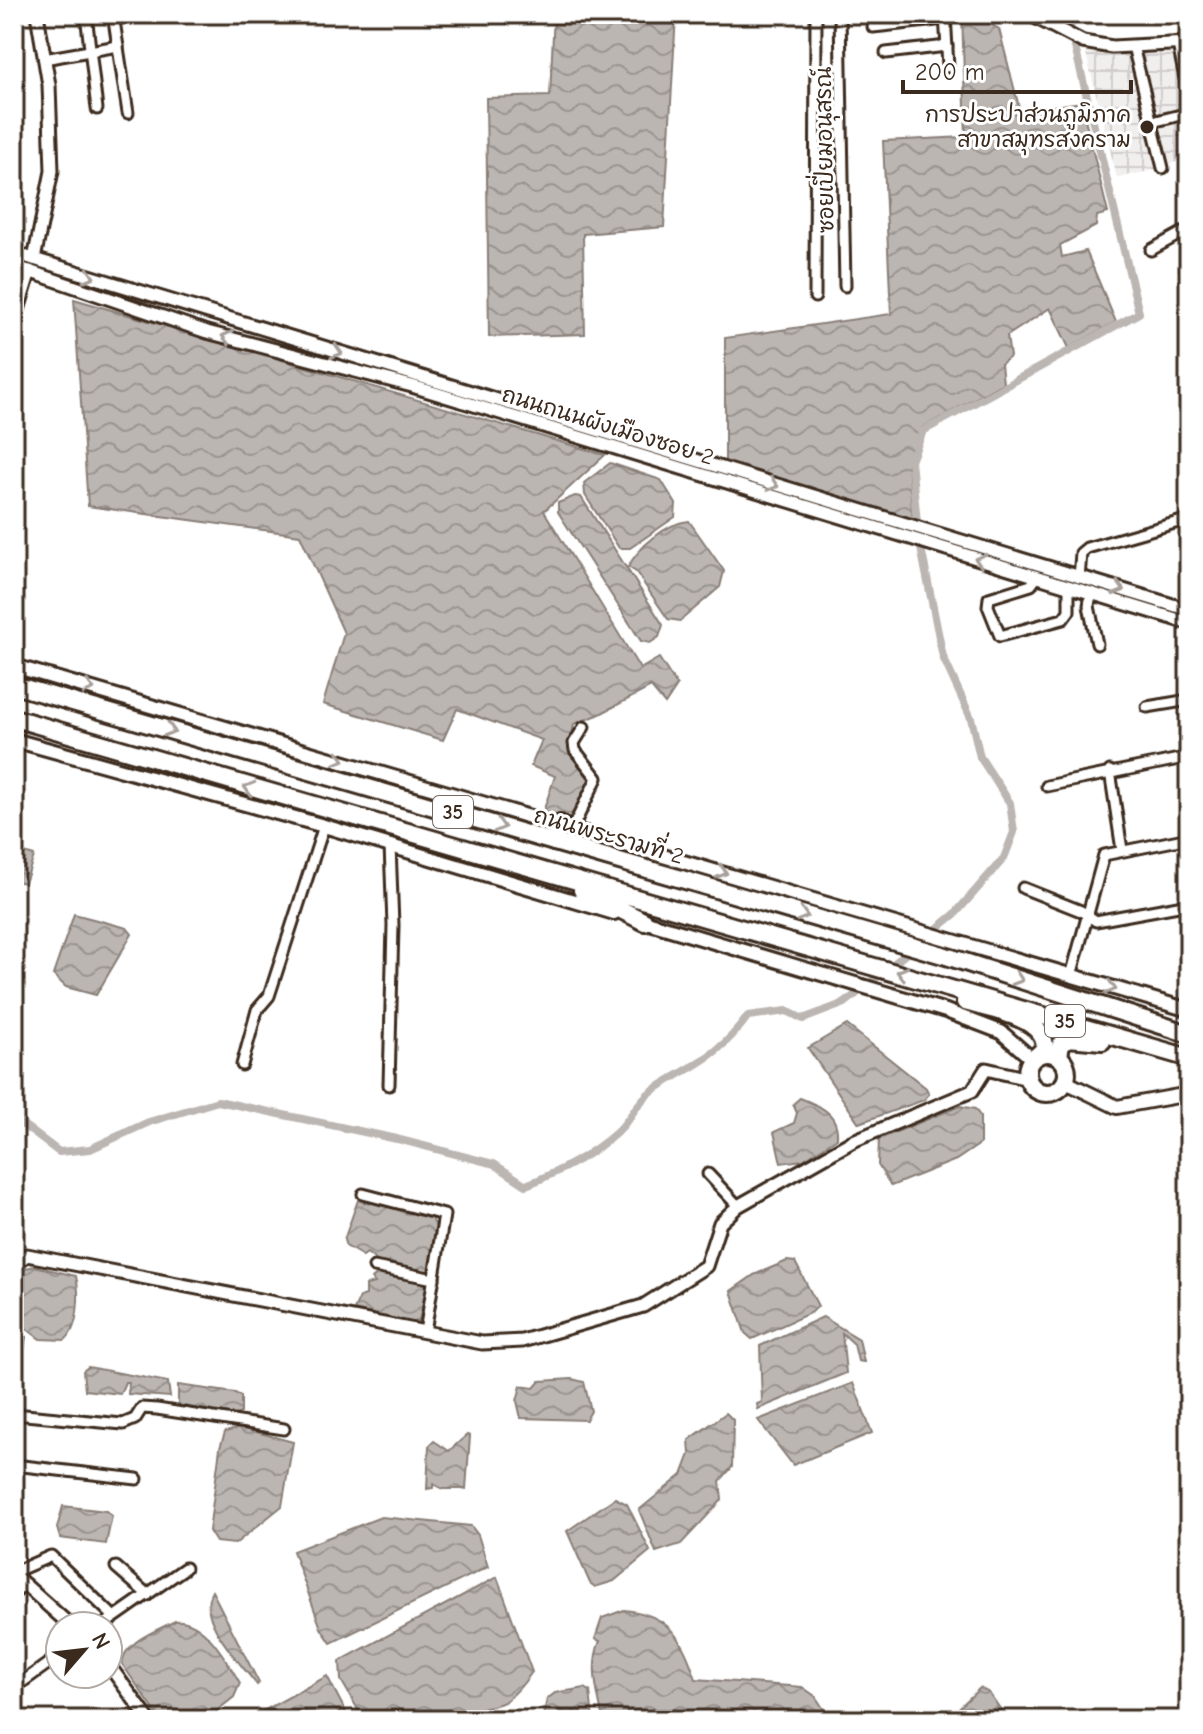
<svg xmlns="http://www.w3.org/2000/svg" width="1203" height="1734" viewBox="0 0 1203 1734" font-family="'Comic Neue','Playpen Sans Thai',sans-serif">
<defs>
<pattern id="industrial-grid" width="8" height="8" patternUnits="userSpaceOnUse" patternTransform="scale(2)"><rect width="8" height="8" fill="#f1efee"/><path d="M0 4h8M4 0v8" fill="none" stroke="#d0cdcc"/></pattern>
<pattern id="water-waves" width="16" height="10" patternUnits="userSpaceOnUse" patternTransform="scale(2)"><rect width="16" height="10" fill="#bcb6b3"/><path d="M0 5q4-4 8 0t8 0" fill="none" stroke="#9a9491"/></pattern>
</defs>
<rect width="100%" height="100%" fill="#fff"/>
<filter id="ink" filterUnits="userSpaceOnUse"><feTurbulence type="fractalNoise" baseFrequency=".0125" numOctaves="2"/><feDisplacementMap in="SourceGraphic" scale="16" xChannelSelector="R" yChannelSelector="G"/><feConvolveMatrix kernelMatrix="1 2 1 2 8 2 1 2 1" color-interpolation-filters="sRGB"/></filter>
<g filter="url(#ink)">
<!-- industrial -->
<path fill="url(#industrial-grid)" d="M1083,42L1178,44L1189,98V156L1163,168L1117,178Z"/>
<!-- water -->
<g fill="url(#water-waves)" stroke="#887e77" stroke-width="2">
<path d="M554,14H676L664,227L583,234L585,334L489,337L486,98L550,96Z"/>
<path d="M962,14H972L999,29L1020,111L1081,102L1108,213L1097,216L1096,226L1060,245L1062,257L1086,251L1116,322L1069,348L1050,308L1007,336L1010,357L1001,364L1003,383L922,428L908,463L913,522L725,467V338L891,314L883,141L966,137Z"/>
<path d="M74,299L605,455L544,511L640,669L659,658L677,686L665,704L651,687L598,715L574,724L569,751L590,780L571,820L543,812L555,776L531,766L542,740L457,709L443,740L323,704L344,633L300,535L88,506Z"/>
<path d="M610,463L661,480L676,504L675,517L630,548H619L585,495L584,483Z"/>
<path d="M575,496L581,497L663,625L659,637L650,643L641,641L558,512V503Z"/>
<path d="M689,521L724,571L720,587L680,621L668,619L636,572L628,567C639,547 666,523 689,521Z"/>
<path d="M14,850L34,856L25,883L14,881Z"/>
<path d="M74,914L127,928L132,934L96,995L66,987L53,975Z"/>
<path d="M847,1025L926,1088L929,1094L924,1100L859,1123L808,1048Z"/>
<path d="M800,1098C820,1106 839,1113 837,1138L803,1160L781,1163L774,1132L794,1123L797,1113L793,1104Z"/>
<path d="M960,1106L975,1109L980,1116V1144L956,1160L891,1186L878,1165L879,1139Z"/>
<path d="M358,1200L369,1204L373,1200L427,1218L430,1216L437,1228L433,1269C417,1278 402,1269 389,1261V1266H383L367,1253L363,1256L346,1246L344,1240Z"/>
<path d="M787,1261L795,1262L818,1306L812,1312L752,1339L745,1333L731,1291L754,1275Z"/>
<path d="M35,1266L76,1276C80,1294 79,1328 65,1340L40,1339L19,1323C14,1304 13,1283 26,1268Z"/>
<path d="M381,1271L424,1281L427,1289L419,1320L413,1323L354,1310L360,1297L366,1295V1285L375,1283L372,1279Z"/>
<path d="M823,1317L859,1339L864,1362L858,1361L854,1344L842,1333L846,1373L758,1409L757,1404L762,1402L760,1346Z"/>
<path d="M88,1367L168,1382L170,1397L128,1394L129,1382H125L120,1394L85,1390L83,1371Z"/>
<path d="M572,1379L584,1382L591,1411L586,1420L521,1418L517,1401L521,1386L534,1388L540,1381Z"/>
<path d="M853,1383L872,1433L793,1465L758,1420Z"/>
<path d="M178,1385L235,1393L241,1396V1413L235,1415L178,1405Z"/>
<path d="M726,1413L733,1420L732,1467L720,1481L722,1500L681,1544L656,1552L639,1510L682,1475L690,1454L689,1440Z"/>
<path d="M241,1428L293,1442L282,1506L235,1544L216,1542L209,1531L220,1448L225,1432Z"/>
<path d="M467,1435L470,1436L466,1489H443L433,1484V1488L427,1489L429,1446L434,1441L449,1451Z"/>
<path d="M615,1498L627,1504L650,1551L614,1581L595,1587L590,1583L567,1531Z"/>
<path d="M63,1506L106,1511L112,1516L106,1544L60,1538L57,1528Z"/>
<path d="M381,1517L471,1526L478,1535L488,1567L331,1643L321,1628L293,1551Z"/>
<path d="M497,1577L532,1672C525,1682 516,1693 507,1700C494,1712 386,1720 364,1720L341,1680L340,1661Z"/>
<path d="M212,1591L259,1683L257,1685C241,1663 195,1619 212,1591Z"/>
<path d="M624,1610C670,1614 682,1639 696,1679L802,1687L815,1696L831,1720H603C598,1694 589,1667 600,1641L595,1639L602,1618Z"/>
<path d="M175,1621C204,1618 227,1661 240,1683L234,1697L205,1720H161L122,1664C123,1642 158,1630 175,1621Z"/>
<path d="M327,1676L350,1720H247Z"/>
<path d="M585,1688L590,1691L593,1720H542L547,1699L555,1693Z"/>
<path d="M980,1688L989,1693L1008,1720H946Z"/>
</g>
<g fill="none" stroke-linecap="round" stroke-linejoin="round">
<!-- canal -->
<path stroke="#bcb6b3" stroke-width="8" d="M14,1118L59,1152L90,1149L149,1122L218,1101L397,1139L494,1164L526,1185C559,1172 589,1157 616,1133C630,1121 637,1101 652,1091C693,1064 717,1059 748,1016L787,1011L803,1019L845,1003L955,914L1004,858L1014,832L1010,803L980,757L971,718L943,657L918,533L911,461L923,431L1139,313L1067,14"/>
<defs>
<g id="minor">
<path d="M86,14L97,109"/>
<path d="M113,14L128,113"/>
<path d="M840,14L845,286"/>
<path d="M945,14L948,67"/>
<path d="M873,27L946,19"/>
<path d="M1178,44L1189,98"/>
<path d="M1133,46L1163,168"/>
<path d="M886,53L947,46"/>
<path d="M44,59L118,46"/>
<path d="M1152,122L1189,113"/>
<path d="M1151,250L1189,229"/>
<path d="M1186,269L1189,268"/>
<path d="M815,297L816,14"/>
<path d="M1037,577L1031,585L989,598L988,606L1000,636L1063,619L1069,611V587"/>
<path d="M1079,578L1081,553L1087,548L1189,519"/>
<path d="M1091,593L1089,606L1097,644"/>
<path d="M1147,707L1189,700"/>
<path d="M1110,771L1122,850"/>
<path d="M1047,786L1189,757"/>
<path d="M573,827L597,778L575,750L574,743L584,727"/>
<path d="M1023,888L1081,911L1096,921L1189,904"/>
<path d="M1071,976L1104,855L1189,838"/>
<path d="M242,1065L257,1010L269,996L324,826"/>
<path d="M389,1085L393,925L390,846"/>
<path d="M708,1174L738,1206"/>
<path d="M363,1194L444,1215L425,1332"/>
<path d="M374,1267L434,1279"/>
<path d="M14,1414L123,1424L135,1419L142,1408L157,1409L284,1429"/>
<path d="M14,1465L137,1479"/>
<path d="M116,1567L148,1595"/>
<path d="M14,1572L51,1556L114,1617"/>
<path d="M14,1594L25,1584"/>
<path d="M102,1626L185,1568"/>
<path d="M14,1688L60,1655"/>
</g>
<g id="tertiary">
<path d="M1029,14L1083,42L1112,47L1189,43"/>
<path d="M14,253L1189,610"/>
<path d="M34,259L52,171L49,85L37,14"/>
<path d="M14,266L207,332L412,386L1189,623"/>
<path d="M14,323L30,271"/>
<path d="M14,1272L16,1263L27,1255L482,1343L522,1341L643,1306L706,1266L720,1223L738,1206L853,1141L972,1091L986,1069L1028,1079"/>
<path d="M14,1324L18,1337L14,1371"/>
<path d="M14,1575L71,1626"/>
<path d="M108,1664L149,1720"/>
</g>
<g id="secondary">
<path d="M14,666L1189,1010"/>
<path d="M14,740L324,826L614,913"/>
<path d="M640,920L946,1011L1001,1032L1032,1059"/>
<path d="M1066,1082L1117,1107L1189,1094"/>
</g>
<g id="trunk">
<path d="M14,685L943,955L1189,1034"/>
<path d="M14,718L1189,1058"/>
<path d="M554,842L560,824"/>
<path d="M582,890L645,922"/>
<path d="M965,1002C989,1010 1045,1016 1045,1048L1038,1055"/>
<circle cx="1047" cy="1073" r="20"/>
<path d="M1059,1056L1061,1044L1068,1038L1102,1041"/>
</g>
</defs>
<!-- minor casing -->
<use href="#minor" stroke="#3b2a1e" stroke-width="15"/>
<!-- tertiary casing -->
<use href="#tertiary" stroke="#3b2a1e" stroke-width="17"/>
<!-- secondary casing -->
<use href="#secondary" stroke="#3b2a1e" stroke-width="18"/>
<!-- trunk casing -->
<use href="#trunk" stroke="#3b2a1e" stroke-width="22"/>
<!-- minor -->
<use href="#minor" stroke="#fff" stroke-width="9"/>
<!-- tertiary -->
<use href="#tertiary" stroke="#fff" stroke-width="11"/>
<!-- secondary -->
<use href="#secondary" stroke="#fff" stroke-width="12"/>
<!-- trunk -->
<use href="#trunk" stroke="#fff" stroke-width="16"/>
</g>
<!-- one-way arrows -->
<defs><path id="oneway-chevron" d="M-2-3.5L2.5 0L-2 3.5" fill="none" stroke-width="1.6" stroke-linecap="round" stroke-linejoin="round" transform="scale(2)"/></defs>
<g stroke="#a79f9a">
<use href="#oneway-chevron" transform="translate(89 276) rotate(17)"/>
<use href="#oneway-chevron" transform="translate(227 337) rotate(-165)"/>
<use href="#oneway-chevron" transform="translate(337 352) rotate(17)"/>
<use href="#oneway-chevron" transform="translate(773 485) rotate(17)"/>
<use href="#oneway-chevron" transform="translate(980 560) rotate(-164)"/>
<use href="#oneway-chevron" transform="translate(1119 589) rotate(17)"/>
<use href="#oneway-chevron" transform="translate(89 688) rotate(16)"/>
<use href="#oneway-chevron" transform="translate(170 730) rotate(16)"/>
<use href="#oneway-chevron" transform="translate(339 759) rotate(16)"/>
<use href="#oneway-chevron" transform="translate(249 788) rotate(-164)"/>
<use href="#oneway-chevron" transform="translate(500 826) rotate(16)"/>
<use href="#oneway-chevron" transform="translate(722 872) rotate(17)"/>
<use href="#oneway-chevron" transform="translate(803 915) rotate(16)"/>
<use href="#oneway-chevron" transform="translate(902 973) rotate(-165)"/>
<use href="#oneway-chevron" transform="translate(1018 979) rotate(18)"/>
<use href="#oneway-chevron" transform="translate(1111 988) rotate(16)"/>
</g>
</g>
<!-- markers -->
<circle fill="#3b2a1e" stroke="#fff" stroke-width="3" cx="1147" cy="127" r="8"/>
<g text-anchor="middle" stroke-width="6" stroke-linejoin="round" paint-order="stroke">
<!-- shield labels -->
<g fill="#fff" stroke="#766a62" stroke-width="2">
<rect x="433" y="796" width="40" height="32" rx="6"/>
<rect x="1045" y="1005" width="40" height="32" rx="6"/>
</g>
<g font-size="20" font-weight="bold" fill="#3b2a1e">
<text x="453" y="819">35</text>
<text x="1065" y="1028">35</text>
</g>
<!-- poi labels -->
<g font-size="22" fill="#3b2a1e" stroke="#fff" text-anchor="end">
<text x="1131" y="122">การประปาส่วนภูมิภาค<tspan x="1131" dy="25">สาขาสมุทรสงคราม</tspan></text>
</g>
<!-- street labels -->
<g font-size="22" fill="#3b2a1e" stroke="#fff">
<text transform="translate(824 150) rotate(-91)" y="8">ซอยเปี่ยมอนุสรณ์</text>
<text transform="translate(608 425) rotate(17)" y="8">ถนนถนนผังเมืองซอย 2</text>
<text transform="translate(609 835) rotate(16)" y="8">ถนนพระรามที่ 2</text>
</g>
</g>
<!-- margin -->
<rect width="1203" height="1734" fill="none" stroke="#fff" stroke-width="48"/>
<rect x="24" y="24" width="1155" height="1686" fill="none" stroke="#3b2a1e" stroke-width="3" filter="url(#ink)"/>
<!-- north arrow -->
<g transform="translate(84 1650) rotate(62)"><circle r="38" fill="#ffffff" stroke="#b1aaa5" stroke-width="2"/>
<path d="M0-6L14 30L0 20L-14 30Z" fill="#3b2a1e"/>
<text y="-12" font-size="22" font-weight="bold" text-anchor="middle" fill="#3b2a1e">N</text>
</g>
<!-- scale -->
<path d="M903 80v12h228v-12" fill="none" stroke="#3b2a1e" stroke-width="4"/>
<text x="915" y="80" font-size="24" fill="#3b2a1e" stroke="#ffffff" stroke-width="6" paint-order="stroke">200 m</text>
</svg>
